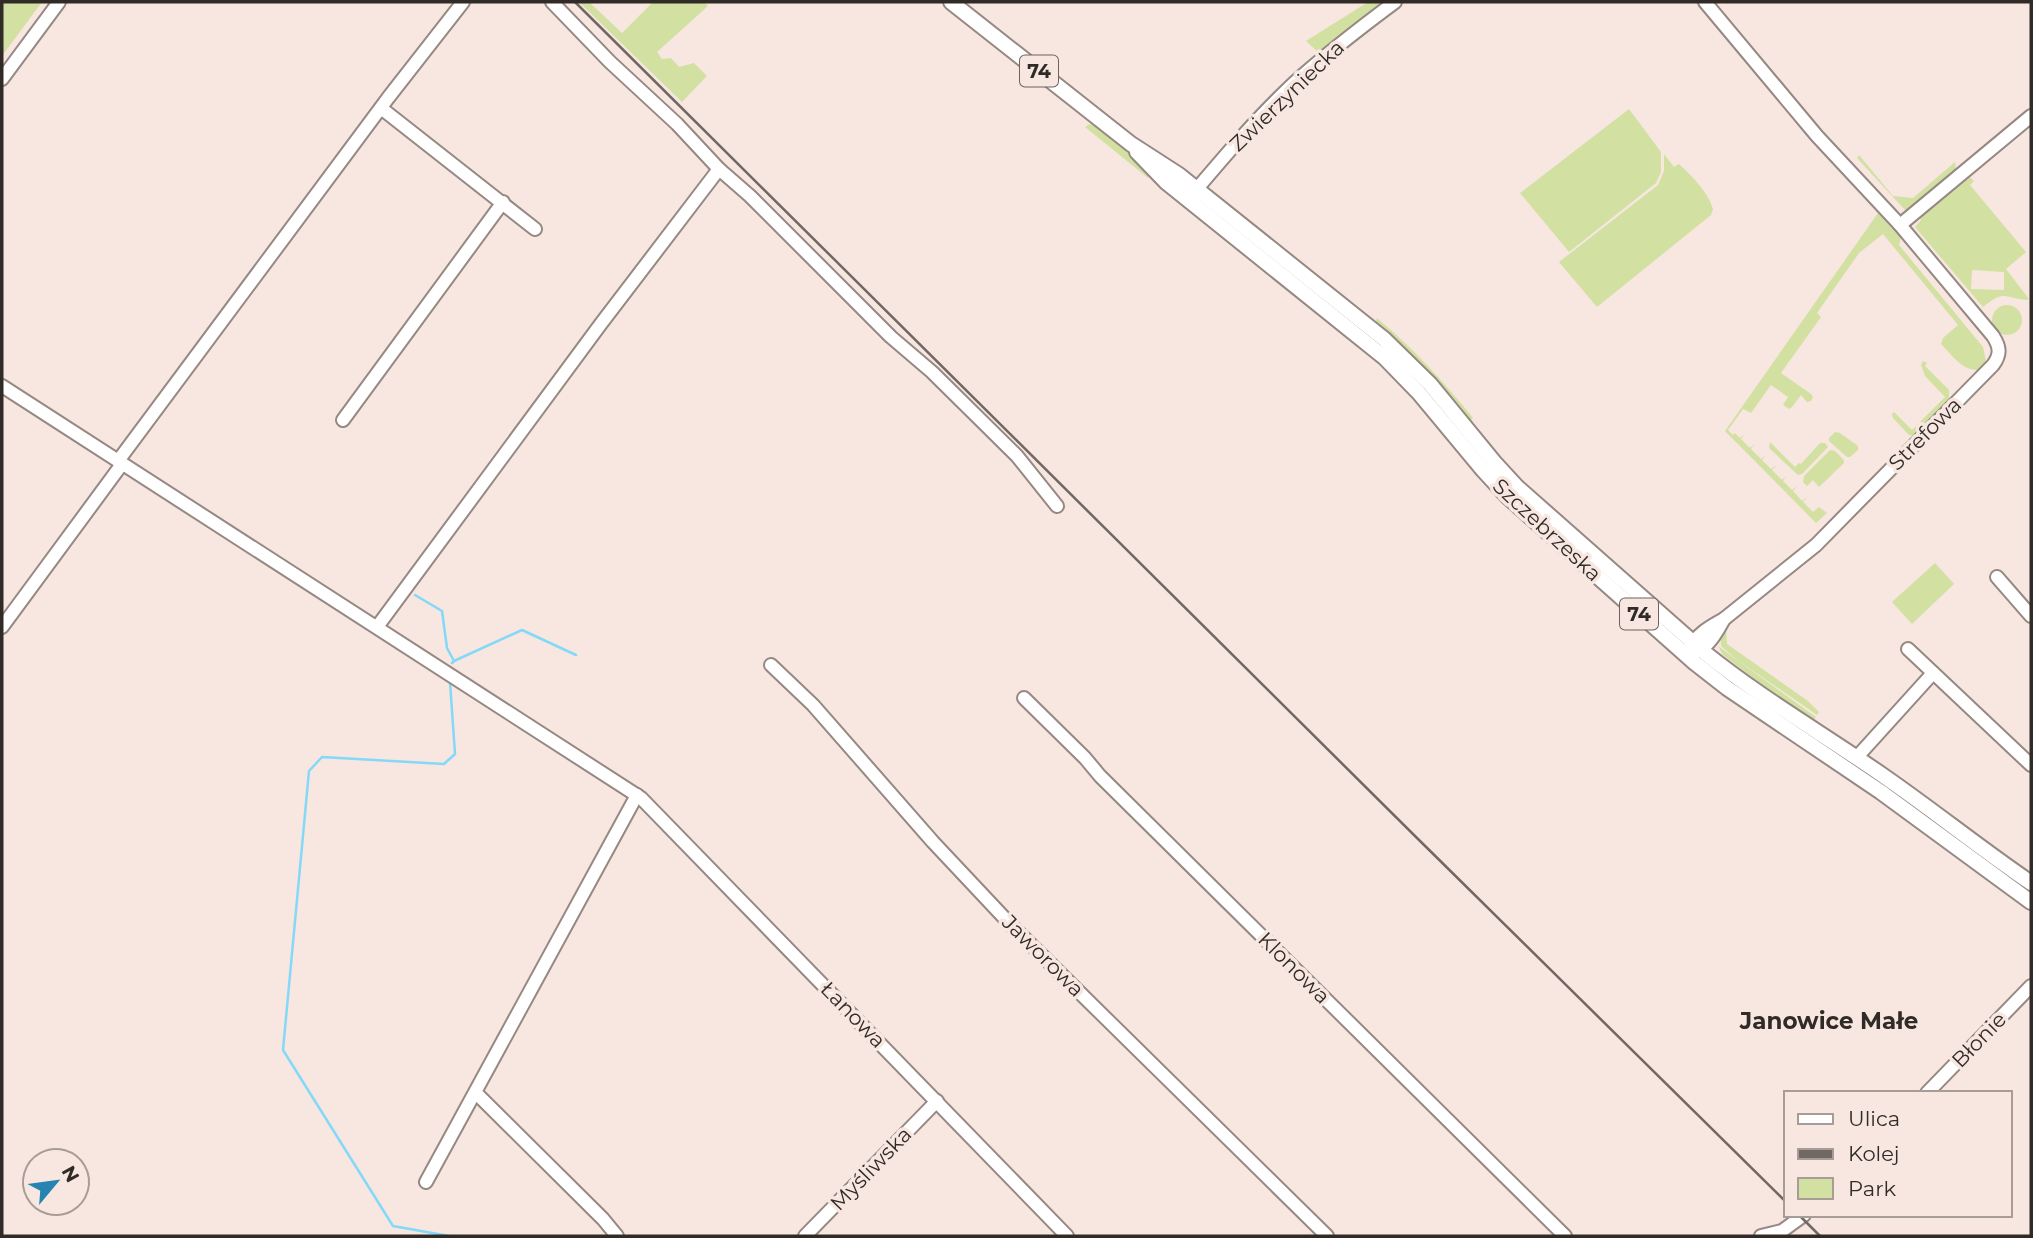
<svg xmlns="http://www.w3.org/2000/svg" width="2033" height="1238" viewBox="0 0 2033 1238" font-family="Montserrat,sans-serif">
<rect width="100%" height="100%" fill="#f7e7e0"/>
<!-- green -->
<g fill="#d2e1a2" fill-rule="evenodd">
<path d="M2,2H42L2,56Z"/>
<path d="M579,2H589L622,33L653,2H704L708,6L657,52L662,59L671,58L679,67L694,63L707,76L682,102Z"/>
<path d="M1368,2H1385L1320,54L1306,41Z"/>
<path d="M1629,109L1661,152V172L1656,183L1569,252L1520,193Z"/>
<path d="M1090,124C1100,126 1143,163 1148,173C1148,175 1148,177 1148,178L1085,127Z"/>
<path d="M1664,154L1674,167L1679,164C1692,176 1708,192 1713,209L1711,215L1597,307L1559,262L1658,185L1664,171Z"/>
<path d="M1859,155L1893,196L1913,198L1955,162L1956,169L1906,211L1857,158Z"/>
<path d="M1970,177L1974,181L1970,185L2026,252L2006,269L2029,299L2027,300C2004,298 2005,289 1983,307L1915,227L1921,220L1920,218ZM1972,270L2004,272V290L1971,289Z"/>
<path d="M1878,213L1901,238L1899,245L1983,347L1986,361L1979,370C1962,371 1952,355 1941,344L1943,338L1958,325L1883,234L1859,253L1817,313L1821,317L1781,373L1811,394L1813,397L1811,401L1807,402L1801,395L1792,407L1789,409L1783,405L1788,397L1771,385L1751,413L1743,409L1728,430L1733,435L1735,433L1740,438L1745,434L1741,439L1750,448L1755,444L1751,449L1761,459L1766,455L1762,460L1771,469L1777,465L1772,470L1782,480L1786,476L1783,481L1792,490L1797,486L1793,491L1802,501L1807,497L1803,502L1813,512L1819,507L1827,513L1816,523L1725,431Z"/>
<circle cx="2007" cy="320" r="15"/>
<path d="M1377,318C1413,348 1444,382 1473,418L1469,423L1375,324Z"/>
<path d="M1923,361L1927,363L1925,366L1949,390V400L1914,436L1909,435L1893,418L1892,414L1894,412L1912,430L1945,397L1925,376L1921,365Z"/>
<path d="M1835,432L1840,433L1858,446V450L1850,457H1847L1829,441V438Z"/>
<path d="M1770,442L1795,467L1799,463L1801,464L1820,443H1825L1828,447L1802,474L1798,475L1769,448Z"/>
<path d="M1830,450L1835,451L1844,460V463L1819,487L1813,480L1807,486L1803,482L1804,476Z"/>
<path d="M1935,563L1954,584L1912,624L1892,602Z"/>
<path d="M1726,628L1727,644L1808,701L1819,712L1817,715L1736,659L1721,646V641L1718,639Z"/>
<path d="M1718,646L1816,717L1813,721L1795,710L1723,655Z"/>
</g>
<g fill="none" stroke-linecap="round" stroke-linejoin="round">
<!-- stream -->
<g stroke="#83d9f7" stroke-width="2.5">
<path d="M415,595L442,611L447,648L454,661L452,663"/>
<path d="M454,661L522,630L576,655"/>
<path d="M449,1236L393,1226L283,1050L309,771L322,757L444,764L455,754L450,682"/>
</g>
<defs>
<g id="minor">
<path d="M552,2L610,62L677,124L719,169L750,196L891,337L932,372L1017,456L1057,506"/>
<path d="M2,79L59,2"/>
<path d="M381,108L535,229"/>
<path d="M1190,197C1223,158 1256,119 1293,84C1325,55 1360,28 1395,2"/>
<path d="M1900,225L2031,116"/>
<path d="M2,386L641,798L1067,1236"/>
<path d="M343,420L503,202"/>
<path d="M118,461L388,98L463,2"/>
<path d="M1997,577L2031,616"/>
<path d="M2,627L122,464"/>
<path d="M377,627L600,325L719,169"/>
<path d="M1690,649C1695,635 1711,626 1724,619L1816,545L1993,365C2001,354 2000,347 1993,336L1900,225L1817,136L1705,2"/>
<path d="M1908,649L2031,765"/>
<path d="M1694,653C1708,648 1717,632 1724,619"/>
<path d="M771,665L813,705L933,842L1011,925L1327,1236"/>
<path d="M1024,698L1085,758L1100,776L1565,1236"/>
<path d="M1857,757L1933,673"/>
<path d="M476,1093L603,1219L617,1236"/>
<path d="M1927,1093L2031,986"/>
<path d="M426,1182L637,795"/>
<path d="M805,1236L937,1101"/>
<path d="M1761,1236L1782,1231L1804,1215"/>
</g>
<g id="major">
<path d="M951,2L1131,144L1179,175L1384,339L1430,384L1494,462L1517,487L1705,653C1762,699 1825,735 1885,777C1934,811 1981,849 2031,883"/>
<path d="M1137,152L1166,182L1385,358L1419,393L1483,470L1507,496L1695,663L1727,688L1881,792L2031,902"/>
</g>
</defs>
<!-- minor casing -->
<use href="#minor" stroke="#968882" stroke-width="16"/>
<!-- major casing -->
<use href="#major" stroke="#968882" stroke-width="18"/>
<!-- minor -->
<use href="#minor" stroke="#fff" stroke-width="12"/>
<!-- major -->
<use href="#major" stroke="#fff" stroke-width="14"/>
<!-- rail -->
<g stroke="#716763" stroke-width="2.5">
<path d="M575,2L1417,838L1786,1202"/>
<path d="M1799,1215L1820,1236"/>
</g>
</g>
<g text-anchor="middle" stroke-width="7" stroke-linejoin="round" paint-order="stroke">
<!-- shield labels -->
<g fill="#f7e7e0" stroke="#6c635f" stroke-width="2">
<rect x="1020" y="55.5" width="38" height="31" rx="5"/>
<rect x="1620" y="598.5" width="38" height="31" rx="5"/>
</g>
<g font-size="19" font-weight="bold" fill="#312b28">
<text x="1039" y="78">74</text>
<text x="1639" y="621">74</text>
</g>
<!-- street labels -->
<g font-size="21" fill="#312b28" stroke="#f7e7e0">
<text transform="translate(1287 96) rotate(-44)" y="7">Zwierzyniecka</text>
<text transform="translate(1925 434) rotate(-45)" y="7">Strefowa</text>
<text transform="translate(1547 530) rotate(43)" y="7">Szczebrzeska</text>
<text transform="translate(1043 956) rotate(45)" y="7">Jaworowa</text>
<text transform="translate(1294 968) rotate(45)" y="7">Klonowa</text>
<text transform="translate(853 1015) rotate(46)" y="7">Łanowa</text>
<text transform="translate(1979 1040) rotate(-46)" y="7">Błonie</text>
<text transform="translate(871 1169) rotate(-46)" y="7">Myśliwska</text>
</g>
<!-- neighbourhood labels -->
<g font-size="23" font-weight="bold" fill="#312b28" stroke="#f7e7e0">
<text x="1829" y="1029">Janowice Małe</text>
</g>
</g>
<!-- border -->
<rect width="2033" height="1238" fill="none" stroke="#312b28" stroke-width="7"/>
<!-- legend -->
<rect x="1784" y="1091" width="228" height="126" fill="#f7e7e0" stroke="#a89c96" stroke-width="2"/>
<rect x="1798" y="1114" width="35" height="10" fill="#ffffff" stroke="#a89c96" stroke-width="2"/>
<text x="1848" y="1126" font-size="21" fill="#312b28">Ulica</text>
<rect x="1798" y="1149" width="35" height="10" fill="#716763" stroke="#a89c96" stroke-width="2"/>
<text x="1848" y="1161" font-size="21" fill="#312b28">Kolej</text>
<rect x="1798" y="1178" width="35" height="21" fill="#d2e1a2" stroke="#a89c96" stroke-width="2"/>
<text x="1848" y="1196" font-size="21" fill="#312b28">Park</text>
<!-- north arrow -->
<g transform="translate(56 1182) rotate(61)"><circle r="33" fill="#f7e7e0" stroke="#a89c96" stroke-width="2"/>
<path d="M0-5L12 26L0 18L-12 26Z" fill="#2783b0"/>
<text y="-10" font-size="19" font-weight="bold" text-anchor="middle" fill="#312b28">N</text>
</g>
</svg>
